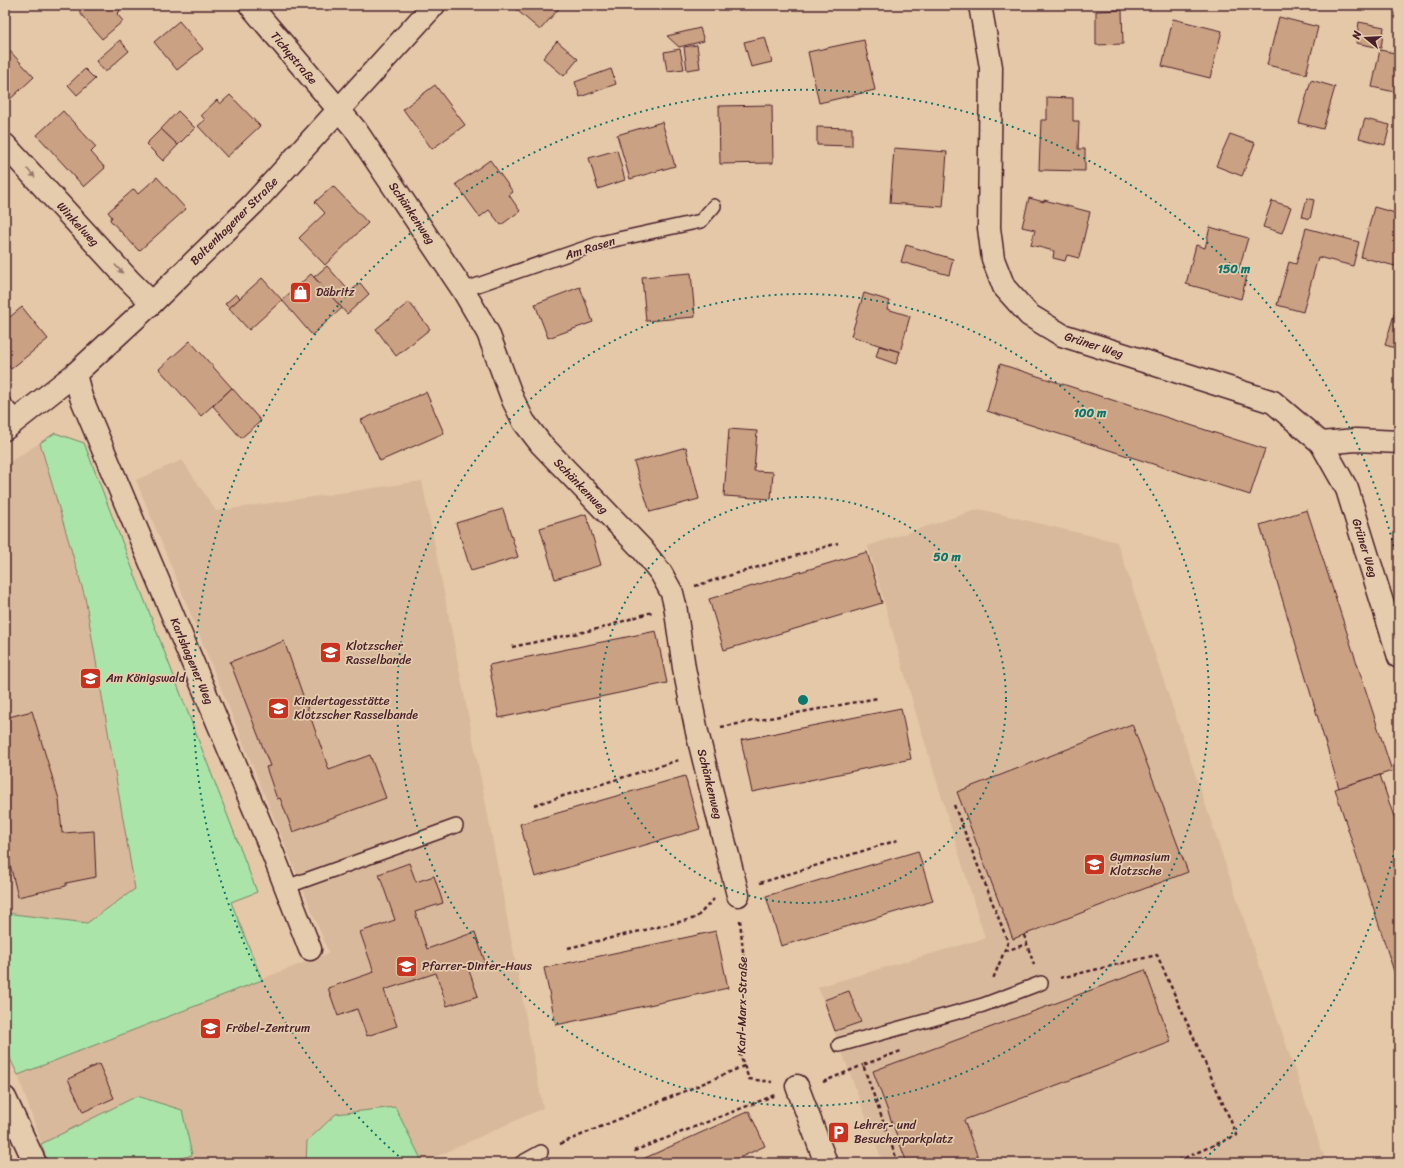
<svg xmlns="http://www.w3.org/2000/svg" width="1404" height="1168" viewBox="0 0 1404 1168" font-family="Sriracha,sans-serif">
<rect width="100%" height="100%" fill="#e4c8a8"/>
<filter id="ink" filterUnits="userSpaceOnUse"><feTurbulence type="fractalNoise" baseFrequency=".025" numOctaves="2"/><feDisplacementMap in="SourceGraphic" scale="8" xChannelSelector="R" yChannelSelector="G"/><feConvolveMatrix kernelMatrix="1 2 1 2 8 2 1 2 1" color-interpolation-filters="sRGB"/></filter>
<g filter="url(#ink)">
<!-- built -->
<g fill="#d9b99b">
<path d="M55,433L84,443L257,892L231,902L262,979L329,953L136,480L182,460L216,511L422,481L484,795L543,1108L422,1163H48L18,1075L5,1048V465Z"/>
<path d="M979,509L1117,542L1326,1163H883L818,987L985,938L917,717L868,546Z"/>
</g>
<!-- green -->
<g fill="#abe4a9" stroke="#7a826a">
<path d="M55,433L84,443L257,892L231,902L262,980L18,1075L5,1048V913L87,923L135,889L85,597L40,443Z"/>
<path d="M5,555L9,633L5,646Z"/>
<path d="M137,1096L182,1110L192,1155L165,1163H48L41,1144Z"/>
<path d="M395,1107L423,1163H306L307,1141L336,1114Z"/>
</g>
<!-- building -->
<g fill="#cba183" stroke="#4a1f2b">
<path d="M87,5H114L120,11L117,14L123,21L102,39L79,12Z"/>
<path d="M511,5H562L540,30Z"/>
<path d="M1122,10L1123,44L1096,45V11Z"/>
<path d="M1279,17L1318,27L1306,74L1267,65Z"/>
<path d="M1173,19L1222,31L1210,78L1162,66Z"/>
<path d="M179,21L203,49L177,70L154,42Z"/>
<path d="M1359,22L1384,27L1381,48L1356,43Z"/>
<path d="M700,28L704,41L679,47L667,36Z"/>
<path d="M765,37L772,62L751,67L744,42Z"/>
<path d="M120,40L129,51L105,72L96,61Z"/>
<path d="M864,40L875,90L819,103L808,52Z"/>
<path d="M557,41L578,59L564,76L543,58Z"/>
<path d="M697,45L700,68L687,70L684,47Z"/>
<path d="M6,47L34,77L6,103L5,102V49Z"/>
<path d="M680,49L684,69L667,71L664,52Z"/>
<path d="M1380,50L1399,54V93L1372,87Z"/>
<path d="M85,69L95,79L77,95L68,85Z"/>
<path d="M611,69L616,84L580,97L575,82Z"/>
<path d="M1311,80L1335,87L1323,129L1299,123Z"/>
<path d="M435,85L465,125L432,149L403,109Z"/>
<path d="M230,95L260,126L227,157L198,126L205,120L201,115L217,100L220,104Z"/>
<path d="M1047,97L1073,98V121H1079L1078,149H1085V171L1039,170L1041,120H1047Z"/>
<path d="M772,105L773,163L720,164L719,106Z"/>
<path d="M63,111L96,147L91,152L105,168L84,187L37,135Z"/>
<path d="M178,111L195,128L178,145L161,129Z"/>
<path d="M1365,119L1390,125L1385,145L1359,138Z"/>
<path d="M662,122L675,166L630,179L617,135Z"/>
<path d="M817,127L852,128V146L817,145Z"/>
<path d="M161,129L178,145L163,161L146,144Z"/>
<path d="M1230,134L1255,143L1242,176L1216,166Z"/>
<path d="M894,148L947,152L943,207L890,203Z"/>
<path d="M617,150L625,180L598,189L589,158Z"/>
<path d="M490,160L513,192L509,195L520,211L501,225L489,210L480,217L456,184Z"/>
<path d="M157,177L186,209L139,251L110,220L112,217L108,212L134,189L138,194Z"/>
<path d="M333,186L368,223L325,265L299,238L325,213L315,202Z"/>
<path d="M1029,198L1044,202V200L1090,212L1079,258L1067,255L1065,261L1053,258L1054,251L1031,245L1035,230L1022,227Z"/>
<path d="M1307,198L1314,200L1310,219L1302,217Z"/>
<path d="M1272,201L1291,207L1282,233L1263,227Z"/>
<path d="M1374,207L1399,214V267L1361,257Z"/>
<path d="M1210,227L1248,238L1238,272L1247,275L1241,299L1186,284L1196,245L1205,248Z"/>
<path d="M1306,228L1359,242L1353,266L1318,257L1303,312L1277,305L1289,262L1296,264Z"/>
<path d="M906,245L953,259L949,275L901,262Z"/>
<path d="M327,266L350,292L360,283L369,294L347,314L314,277Z"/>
<path d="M691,273L695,317L646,321L642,277Z"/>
<path d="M311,274L342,308L312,335L282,300Z"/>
<path d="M262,278L282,300L249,330L229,308Z"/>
<path d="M580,287L593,322L548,338L535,304Z"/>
<path d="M864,293L890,301L887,309L910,316L900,352L851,336Z"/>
<path d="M236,294L240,298L229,308L225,304Z"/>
<path d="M409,302L430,329L396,356L376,329Z"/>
<path d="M22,307L48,339L11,369L5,361V321Z"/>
<path d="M1396,308L1399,309V349L1385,345Z"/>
<path d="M190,341L232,388L201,416L159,369Z"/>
<path d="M879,346L900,352L896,364L876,357Z"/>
<path d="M1000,364L1265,449L1250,495L987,411Z"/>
<path d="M232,388L261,421L241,438L213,406Z"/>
<path d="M426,392L444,433L380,461L361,420Z"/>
<path d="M729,429L757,431L754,471L773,472L771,499L724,496Z"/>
<path d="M686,447L699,499L650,512L634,462Z"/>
<path d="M503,509L518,557L471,571L456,523Z"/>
<path d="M1307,510L1392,771L1339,788L1260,525Z"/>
<path d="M586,514L601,565L555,579L540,528Z"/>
<path d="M867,552L882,603L724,650L709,599Z"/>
<path d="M656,631L667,683L499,718L489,665Z"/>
<path d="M284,641L329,770L370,755L386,798L293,832L280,798L277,799L266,767L270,766L230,662Z"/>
<path d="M901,708L911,759L752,792L741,740Z"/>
<path d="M32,711L59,799L62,833L94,831L96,877L66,883V886L18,897L5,844V718Z"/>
<path d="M1132,724L1188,872L1013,939L957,792Z"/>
<path d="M1380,775L1399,832V987L1335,789Z"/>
<path d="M685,776L700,829L535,877L520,824Z"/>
<path d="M918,851L933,901L781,946L766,896Z"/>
<path d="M409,863L416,882L434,876L443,903L415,912L427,949L475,932L485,962L468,968L478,996L447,1006L436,973L384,990L397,1026L367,1036L357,1009L338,1016L328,988L374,972L360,932L395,920L379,874Z"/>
<path d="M716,931L728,988L556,1025L544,968Z"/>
<path d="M1145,970L1171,1042L964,1120L980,1163H907L873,1071Z"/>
<path d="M849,991L861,1022L835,1031L824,1000Z"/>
<path d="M99,1064L114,1098L83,1112L68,1079Z"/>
<path d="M749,1111L765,1146L728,1163H634Z"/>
</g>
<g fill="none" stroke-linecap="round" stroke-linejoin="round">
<defs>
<g id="lane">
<path d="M463,290L600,243L701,221L714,206"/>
<path d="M5,404L18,420"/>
<path d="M286,887L456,826"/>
<path d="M839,1045L983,1005L1041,983"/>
<path d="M521,1163L541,1152"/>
</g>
<g id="street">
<path d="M250,5L355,129L463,290L488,333L513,400L524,422L541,444L642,549L661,573L672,593L675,605L684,668L697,732L711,789L738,895"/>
<path d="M980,5L991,67L989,228L993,259L1004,287L1029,315L1062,335L1273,402L1321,443L1347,489L1399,657"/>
<path d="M5,145L129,280L152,303"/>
<path d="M75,374L81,397L273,854L310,949"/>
<path d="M1321,443L1356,440L1399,442"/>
<path d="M797,1086L826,1163"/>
<path d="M5,1098L35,1163"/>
</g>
<path id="secondary" d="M5,429L75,374L152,303L253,204L434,5"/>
</defs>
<!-- lane casing -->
<use href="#lane" stroke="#4a1f2b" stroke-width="16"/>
<!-- street casing -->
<use href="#street" stroke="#4a1f2b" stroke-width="25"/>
<!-- secondary casing -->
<use href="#secondary" stroke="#4a1f2b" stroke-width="25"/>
<!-- path -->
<g stroke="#4a1f2b" stroke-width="2.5" stroke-dasharray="4 3" stroke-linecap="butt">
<path d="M695,586L838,543"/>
<path d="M512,647L602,628L652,612"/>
<path d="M721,727L878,698"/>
<path d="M534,805L679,760"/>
<path d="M954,805L1008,942L993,979"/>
<path d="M760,883L898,840"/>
<path d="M740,920L744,962V1008L739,1052L749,1079L772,1082"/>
<path d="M1024,935L1034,965"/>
<path d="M568,948L696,918L714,899"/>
<path d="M1005,951L1027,944"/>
<path d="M1060,978L1157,955L1237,1135L1173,1163"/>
<path d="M823,1082L863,1065"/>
<path d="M560,1144L744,1066"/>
<path d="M634,1151L775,1095"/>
<path d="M898,1163L863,1065L901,1051"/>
</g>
<!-- lane -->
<use href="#lane" stroke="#e4ccad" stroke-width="13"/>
<!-- street -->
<use href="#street" stroke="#e4ccad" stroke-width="22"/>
<!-- secondary -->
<use href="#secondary" stroke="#e4ccad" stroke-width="22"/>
</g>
<!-- one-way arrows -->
<defs><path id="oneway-solid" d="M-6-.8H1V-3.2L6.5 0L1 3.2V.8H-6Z"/></defs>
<g fill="#97766c">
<use href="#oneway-solid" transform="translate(31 173) rotate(47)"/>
<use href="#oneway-solid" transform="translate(119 269) rotate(47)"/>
</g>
</g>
<!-- distance rings -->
<g fill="none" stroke="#0f766e" stroke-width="2" stroke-dasharray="2 4">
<circle cx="803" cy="700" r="203"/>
<circle cx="803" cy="700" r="406"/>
<path d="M1399 832A610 610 0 0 1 1203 1160M403 1160A610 610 0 1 1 1399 568"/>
</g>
<!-- icons -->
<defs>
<symbol id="shop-square" viewBox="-11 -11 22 22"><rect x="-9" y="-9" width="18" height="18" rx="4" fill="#c8321e" stroke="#e4ccad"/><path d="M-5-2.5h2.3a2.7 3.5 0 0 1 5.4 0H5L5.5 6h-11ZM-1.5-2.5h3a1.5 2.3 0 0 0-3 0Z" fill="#fff"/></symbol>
<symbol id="school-square" viewBox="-11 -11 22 22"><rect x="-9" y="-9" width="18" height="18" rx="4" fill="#c8321e" stroke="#e4ccad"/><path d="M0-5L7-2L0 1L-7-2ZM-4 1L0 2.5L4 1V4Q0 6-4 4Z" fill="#fff"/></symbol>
<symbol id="parking-square" viewBox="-11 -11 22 22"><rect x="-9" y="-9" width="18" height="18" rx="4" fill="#c8321e" stroke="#e4ccad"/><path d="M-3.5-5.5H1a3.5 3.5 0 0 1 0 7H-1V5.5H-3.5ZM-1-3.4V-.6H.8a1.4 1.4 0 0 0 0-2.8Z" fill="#fff"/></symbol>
</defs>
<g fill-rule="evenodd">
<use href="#shop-square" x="288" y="280" width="25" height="25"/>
<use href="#school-square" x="318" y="640" width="25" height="25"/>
<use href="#school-square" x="78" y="666" width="25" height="25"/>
<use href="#school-square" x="266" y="696" width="25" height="25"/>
<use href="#school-square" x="1082" y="852" width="25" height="25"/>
<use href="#school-square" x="394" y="954" width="25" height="25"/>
<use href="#school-square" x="198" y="1016" width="25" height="25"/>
<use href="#parking-square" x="826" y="1120" width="25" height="25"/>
</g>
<g text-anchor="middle" stroke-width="3.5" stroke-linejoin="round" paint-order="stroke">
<!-- street labels -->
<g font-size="12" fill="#4a1f2b" stroke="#e4ccad">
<text transform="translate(294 58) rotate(50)" y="4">Tichystraße</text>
<text transform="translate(412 213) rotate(56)" y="4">Schänkenweg</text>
<text transform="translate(234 221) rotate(-45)" y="4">Boltenhagener Straße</text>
<text transform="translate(78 224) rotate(47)" y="4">Winkelweg</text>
<text transform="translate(590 248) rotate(-17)" y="4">Am Rasen</text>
<text transform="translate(1094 345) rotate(18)" y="4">Grüner Weg</text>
<text transform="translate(581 486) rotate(46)" y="4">Schänkenweg</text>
<text transform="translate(1365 548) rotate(73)" y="4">Grüner Weg</text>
<text transform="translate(192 661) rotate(67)" y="4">Karlshagener Weg</text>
<text transform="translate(710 784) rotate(76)" y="4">Schänkenweg</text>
<text transform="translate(742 1005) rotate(-89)" y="4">Karl-Marx-Straße</text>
</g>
<!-- poi labels -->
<g font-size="12" fill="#4a1f2b" stroke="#e4ccad" text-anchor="start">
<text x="316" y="296">Däbritz</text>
<text x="346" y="650">Klotzscher<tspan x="346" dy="14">Rasselbande</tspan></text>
<text x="106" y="682">Am Königswald</text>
<text x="294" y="705">Kindertagesstätte<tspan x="294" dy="14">Klotzscher Rasselbande</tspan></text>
<text x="1110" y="861">Gymnasium<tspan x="1110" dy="14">Klotzsche</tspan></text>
<text x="422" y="970">Pfarrer-Dinter-Haus</text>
<text x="226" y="1032">Fröbel-Zentrum</text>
<text x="854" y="1129">Lehrer- und<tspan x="854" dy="14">Besucherparkplatz</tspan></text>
</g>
</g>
<circle cx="803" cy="700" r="6" fill="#0f766e" stroke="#e4ccad" stroke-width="2"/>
<g font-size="12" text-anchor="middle" font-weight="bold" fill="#0f766e" stroke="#e4ccad" stroke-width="3.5" stroke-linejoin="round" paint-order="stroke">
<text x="1234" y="273">150 m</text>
<text x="1090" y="417">100 m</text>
<text x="947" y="561">50 m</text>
</g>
<!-- margin -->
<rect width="1404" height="1168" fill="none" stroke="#e4ccad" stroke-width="20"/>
<rect x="10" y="10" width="1384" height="1148" fill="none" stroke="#4a1f2b" stroke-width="1.5" filter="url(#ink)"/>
<!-- north arrow -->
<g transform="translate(1366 38) rotate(288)" stroke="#e4ccad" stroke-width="3" paint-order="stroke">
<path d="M0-3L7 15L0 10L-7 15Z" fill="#4a1f2b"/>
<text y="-6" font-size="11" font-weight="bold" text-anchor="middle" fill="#4a1f2b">N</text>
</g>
</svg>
